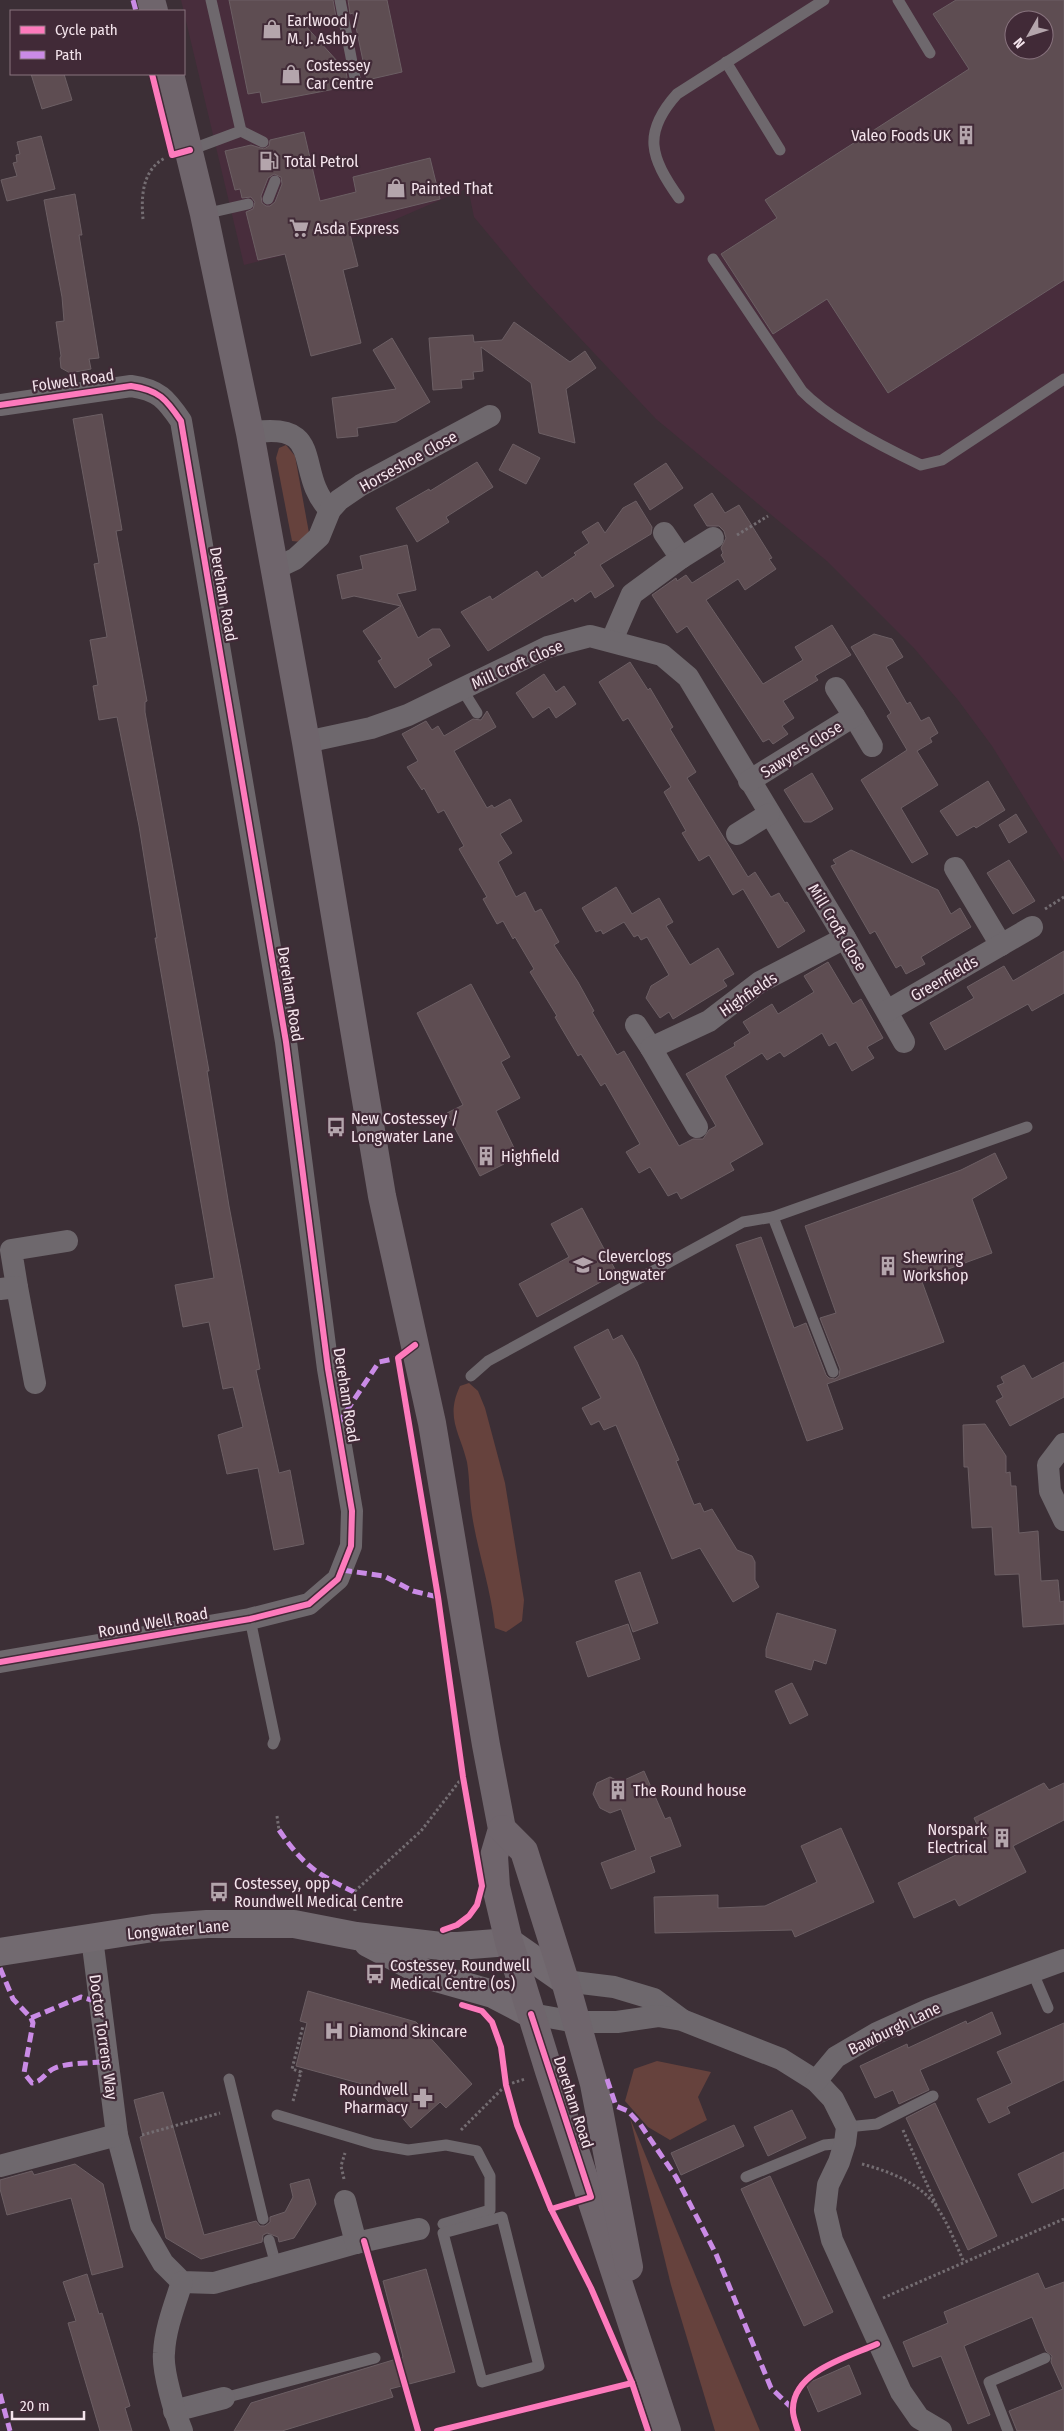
<svg xmlns="http://www.w3.org/2000/svg" width="1064" height="2431" viewBox="0 0 1064 2431" font-family="'Fira Sans Condensed',sans-serif">
<rect width="100%" height="100%" fill="#3c2f36"/>
<!-- built -->
<path fill="#482d3c" fill-rule="evenodd" d="M181,0H1064V862L992,746L958,700L913,647L828,562L656,419L533,288L474,217L468,188L350,239L244,265ZM1014,20H1044V50H1014Z"/>
<!-- green -->
<g fill="#66423d">
<path d="M286,445L295,456L309,533L302,542L292,541L276,458L279,448Z"/>
<path d="M469,1383L478,1391L485,1408L505,1483L524,1600L522,1621L506,1632L495,1628C491,1589 478,1553 472,1515C469,1498 470,1480 467,1462C460,1432 445,1418 460,1386Z"/>
<path d="M657,2061L711,2072L698,2097L707,2120L670,2140L648,2127L625,2101L634,2069Z"/>
<path d="M630,2118L760,2431H715L671,2285Z"/>
</g>
<!-- building -->
<g fill="#5e4d52" stroke="#6c5f64" fill-rule="evenodd">
<path d="M229,0H333L336,17L303,23L346,71L348,84L339,86L340,88L262,103L260,92L248,94Z"/>
<path d="M348,0H387L402,72L367,80L353,13L350,14Z"/>
<path d="M956,0H1064V280L888,393L827,299L773,334L721,254L777,218L765,200L969,69L933,14ZM1014,20H1044V50H1014Z"/>
<path d="M31,74H64L72,100L42,109Z"/>
<path d="M304,132L320,201L356,192L353,177L430,158L440,199L347,222L358,266L343,270L361,343L311,356L285,254L258,260L246,212L253,209L255,202L251,197L242,198L240,189L235,190L225,151L251,145L264,149L269,146L270,140ZM274,174L281,177L282,184L275,202L270,206H266L262,203L261,196L268,178Z"/>
<path d="M41,136L55,189L7,201L1,180L17,176L13,163L17,162L16,155L20,154L17,142Z"/>
<path d="M75,194L82,235H79L99,358L89,359L91,369L70,373L61,368L60,358L61,356L56,322L64,321L62,297L44,200Z"/>
<path d="M514,322L570,362L585,351L596,368L566,389L575,443L539,433L531,383L481,347L483,371L473,372L474,379L461,380L462,388L433,390L429,338L473,335L474,342L502,340Z"/>
<path d="M392,338L430,402L396,422L357,428L358,436L337,438L332,398L396,389L373,350Z"/>
<path d="M102,414L122,530L116,531L147,701L145,702V712L209,1071H207L229,1206L260,1369L256,1370L279,1473L290,1470L304,1544L274,1550L258,1468L227,1474L218,1435L243,1427L233,1387L223,1389L209,1322L183,1327L175,1285L214,1278L155,938H157L139,826L117,717L99,720L93,686L98,685L90,640L107,637L94,564L99,563L73,419Z"/>
<path d="M513,444L540,458L526,484L499,470Z"/>
<path d="M477,462L493,487L446,517L449,522L417,542L396,508L429,489L430,491Z"/>
<path d="M666,463L683,488L650,510L634,484Z"/>
<path d="M712,493L725,513L739,505L772,558L769,559L776,569L745,590L738,579L706,600L763,684L803,660L795,647L832,625L851,655L815,676L818,680L783,701L794,718L782,726L788,734L773,744L769,739L763,742L687,626L677,633L652,595L676,578L677,581L686,575L692,583L725,562L721,555L723,553L721,548L726,538L724,531L719,526H707L694,505Z"/>
<path d="M636,501L652,527L651,534L600,565L614,586L595,598L591,591L575,602L573,598L488,651L461,612L490,596L492,600L537,571L542,578L576,555L574,553L589,543L582,532L598,522L605,533L623,508Z"/>
<path d="M407,545L416,590L397,594L418,638L432,629H440L450,646L428,659L432,665L395,688L378,661L382,659L363,631L401,606L354,596L342,599L337,575L363,569L360,556Z"/>
<path d="M874,634L892,639L903,657L886,667L907,704L910,702L921,721L929,717L938,733L930,738L932,742L917,751L938,785L901,808L928,854L912,863L861,780L907,750L887,716L891,713L851,647Z"/>
<path d="M630,662L648,690L650,688L673,727L670,729L696,772L687,778L748,877L755,872L771,897L779,893L785,903L787,902L805,931L778,948L743,889L733,895L709,855L699,861L682,833L686,831L664,792L671,787L628,718L623,721L599,682Z"/>
<path d="M544,674L556,692L564,686L576,704L556,718L549,707L533,718L516,693Z"/>
<path d="M487,711L496,727L454,751L487,808L492,805L494,808L510,799L522,821L500,834L512,853L498,862L516,897L525,892L535,912L541,909L559,942L554,945L578,982L594,1011L592,1012L617,1055L624,1051L679,1146L693,1139H703L709,1130L716,1126L686,1074L735,1046L734,1043L750,1033L743,1022L772,1004L778,1014L814,992L804,976L828,962L853,1004L861,999L883,1038L867,1047L874,1058L852,1071L836,1042L829,1046L822,1033L784,1057L780,1052L767,1060L762,1053L725,1076L763,1144L730,1163L734,1170L681,1199L677,1192L668,1196L650,1167L639,1173L626,1152L640,1144L605,1083L601,1086L581,1054L578,1056L559,1024L555,1017L557,1016L530,972L534,969L515,937L513,939L503,921L497,924L483,899L487,897L459,849L464,846L444,810L438,813L424,788L422,790L407,767L418,761L402,734L426,721L432,730L438,726L444,736L473,719L481,720Z"/>
<path d="M812,773L833,809L811,822H804L784,790Z"/>
<path d="M988,781L1005,810L976,828L974,826L957,836L940,811Z"/>
<path d="M1016,814L1027,832L1009,843L999,825Z"/>
<path d="M851,850L938,890L951,914L960,908L971,927L921,957L925,964L906,974L901,965L896,968L875,931L870,934L831,866L836,864L833,860Z"/>
<path d="M1009,860L1035,901L1013,914L987,873Z"/>
<path d="M616,887L632,914L659,898L673,922L666,926L690,965L718,948L734,974L723,980L727,986L673,1019L669,1012L660,1018L646,998L651,986L669,975L647,937L641,940L638,935L634,937L624,922L603,934L601,930L596,932L582,908Z"/>
<path d="M1064,951V993L1032,1011L1028,1004L945,1050L930,1023L974,998L967,987L1004,966L1013,981Z"/>
<path d="M471,984L510,1057L501,1062L520,1098L496,1111L516,1152L501,1159L504,1164L480,1176L447,1113L463,1105L417,1013Z"/>
<path d="M995,1153L1007,1178L972,1199L992,1253L921,1279L944,1342L827,1384L843,1429L807,1441L736,1245L761,1237L794,1328L806,1323L826,1375L829,1378L835,1379L839,1376L840,1369L820,1318L836,1313L805,1226L961,1170Z"/>
<path d="M582,1208L617,1273L537,1317L519,1284L569,1257L551,1224Z"/>
<path d="M608,1329L613,1340L622,1335L637,1362L679,1460L676,1461L694,1505L700,1503L704,1512L712,1509L737,1550L752,1556L755,1562V1580L759,1587L733,1602L700,1548L672,1559L616,1425L604,1430L599,1421L591,1425L582,1408L601,1398L574,1347Z"/>
<path d="M1064,1362V1397L1010,1426L996,1401L1003,1397L997,1386L1004,1383L1001,1377L1024,1365L1032,1379Z"/>
<path d="M985,1424L1006,1456V1473L1010,1472L1011,1486H1016L1019,1533L1038,1531L1041,1581L1058,1580L1060,1602L1064,1601V1624L1023,1627L1019,1574L995,1575L992,1527L972,1528L968,1467H964L963,1425Z"/>
<path d="M640,1572L658,1623L633,1632L615,1581Z"/>
<path d="M777,1613L836,1630L826,1664L814,1660L811,1670L766,1657V1649Z"/>
<path d="M628,1624L640,1659L588,1677L576,1642Z"/>
<path d="M792,1683L808,1715L790,1724L775,1691Z"/>
<path d="M644,1771L665,1819L670,1817L681,1846L650,1857L655,1872L611,1889L601,1863L636,1850L621,1809L610,1813L600,1808L593,1794L597,1783L610,1777L620,1782Z"/>
<path d="M1044,1783L1049,1790L1064,1783V1820L1013,1846L1026,1872L959,1906L955,1899L914,1918L898,1883L985,1841L974,1818Z"/>
<path d="M841,1828L874,1902L795,1937L792,1930L655,1933L654,1897L718,1895V1908L765,1906L817,1882L801,1846Z"/>
<path d="M308,1991L416,2022L472,2084L446,2108L440,2102L411,2128L377,2088L296,2066L307,2023L300,2021Z"/>
<path d="M992,2012L1001,2034L920,2070L929,2090L899,2104L893,2090L875,2098L860,2066L907,2044L908,2048L966,2021L967,2024Z"/>
<path d="M1064,2023V2080L1007,2107L1010,2113L989,2123L977,2099L1012,2083L997,2052Z"/>
<path d="M163,2092L204,2235L256,2221L260,2226H265L270,2222V2217L285,2212L293,2197L290,2184L309,2179L316,2204L294,2238L279,2242L278,2237L267,2233L263,2235L262,2242L201,2259L166,2238L140,2137L143,2136L134,2100Z"/>
<path d="M935,2103L997,2236L968,2250L906,2118Z"/>
<path d="M792,2110L806,2138L768,2156L754,2127Z"/>
<path d="M734,2125L744,2146L681,2175L671,2153Z"/>
<path d="M1064,2152V2188L1032,2203L1018,2174Z"/>
<path d="M75,2164L103,2184L123,2267L92,2275L71,2198L7,2215L0,2189V2180L32,2171L34,2175Z"/>
<path d="M770,2176L833,2312L804,2326L741,2189Z"/>
<path d="M426,2269L455,2372L390,2389L393,2397L282,2431H234L251,2403L403,2357L383,2281Z"/>
<path d="M1038,2273L1045,2289L1064,2282V2431H1017L1009,2411L1063,2389L1051,2362L1052,2356L1046,2351L1032,2317L964,2346L990,2415L968,2424L941,2356L913,2367L903,2342L948,2323L944,2312Z"/>
<path d="M87,2274L99,2314L102,2313L130,2406L125,2408L132,2431H100L68,2323L76,2321L63,2282Z"/>
<path d="M849,2365L861,2394L818,2412L806,2384Z"/>
</g>
<g fill="none" stroke-linecap="round" stroke-linejoin="round">
<!-- path -->
<g stroke="#746d72" stroke-width="3" stroke-dasharray="2.5 2.5" stroke-linecap="butt">
<path d="M143,219C141,197 142,170 165,158"/>
<path d="M737,535L768,516"/>
<path d="M1045,909L1064,897"/>
<path d="M277,1816L279,1830"/>
<path d="M355,1911L354,1892L421,1831L465,1774"/>
<path d="M293,2101L301,2072L292,2069L303,2026"/>
<path d="M461,2130L506,2085L525,2079"/>
<path d="M903,2130L937,2207"/>
<path d="M142,2135L220,2113"/>
<path d="M862,2164C891,2172 921,2183 938,2209C949,2225 956,2245 964,2262"/>
<path d="M344,2179L341,2166L345,2153"/>
<path d="M370,2263L418,2431"/>
<path d="M883,2298L1064,2219"/>
<path d="M437,2431L625,2385"/>
</g>
<!-- lane -->
<g stroke="#6e686d" stroke-width="11">
<path d="M340,0L356,83"/>
<path d="M898,0L930,53"/>
<path d="M726,62L780,150"/>
<path d="M241,131L263,142"/>
<path d="M190,150L241,131L211,0"/>
<path d="M679,198C650,157 642,133 677,94L824,0"/>
<path d="M268,199L275,181"/>
<path d="M204,214L248,204"/>
<path d="M713,259L802,391C829,419 885,448 921,465L942,460L1064,379"/>
<path d="M462,689L477,713"/>
<path d="M773,1217L833,1372"/>
<path d="M471,1376L488,1361L743,1222L773,1217L1027,1127"/>
<path d="M250,1619L275,1739L273,1744"/>
<path d="M1033,1973L1048,2008"/>
<path d="M229,2079L263,2219"/>
<path d="M277,2115L374,2144L408,2150L446,2145L477,2151L490,2176V2210L443,2224"/>
<path d="M847,2127L877,2124L933,2096"/>
<path d="M746,2177L824,2145L845,2143"/>
<path d="M502,2217L539,2366L482,2382L443,2233Z"/>
<path d="M269,2240L276,2265"/>
<path d="M224,2398L375,2358"/>
<path d="M1008,2431L989,2382L1045,2358"/>
</g>
<!-- street -->
<g stroke="#6e686d" stroke-width="22">
<path d="M0,405L131,386C159,390 166,399 181,421L286,1042L328,1369L352,1511L351,1546L338,1579L309,1604L250,1619L0,1662"/>
<path d="M250,433C328,420 293,473 330,510"/>
<path d="M664,533L681,558"/>
<path d="M274,569L295,559L319,537L330,510L339,500L361,485L490,416"/>
<path d="M612,640L632,594L681,558L713,538"/>
<path d="M854,716L872,746"/>
<path d="M306,742L371,728L408,715L548,647L590,636L662,655L688,677L845,938L904,1042"/>
<path d="M749,781L854,716L836,688"/>
<path d="M737,834L769,814"/>
<path d="M955,868L1001,945"/>
<path d="M887,1011L1032,927"/>
<path d="M636,1025L651,1048"/>
<path d="M697,1127L651,1048L709,1021L760,982L845,938"/>
<path d="M17,1287L11,1250L67,1241"/>
<path d="M0,1289L17,1287L35,1383"/>
<path d="M1064,1444L1048,1465L1050,1491L1064,1520"/>
<path d="M92,1938L117,2135L141,2225L163,2263L182,2282L214,2283L356,2243L419,2229"/>
<path d="M565,1981L614,1987L654,1999L681,2019"/>
<path d="M531,2014L576,2022H617L658,2016L682,2020L781,2059L816,2081L833,2099L847,2127L845,2143L839,2162L828,2185L825,2210L832,2240L901,2392L919,2418L941,2431"/>
<path d="M816,2081L836,2057L877,2033L930,2009L1064,1960"/>
<path d="M0,2166L117,2135"/>
<path d="M345,2201L356,2243"/>
<path d="M174,2411L224,2398"/>
<path d="M182,2431C175,2414 162,2370 164,2353C165,2329 175,2304 182,2282"/>
</g>
<!-- secondary -->
<g stroke="#726a70" stroke-width="28">
<path d="M368,1943L433,1977L493,1994L531,2014"/>
<path d="M0,1952L153,1928L207,1924H294L356,1936L441,1946H458L509,1942L565,1981"/>
</g>
<!-- highway -->
<g stroke="#6f656c" stroke-width="28">
<path d="M151,0L154,11"/>
<path d="M170,74L204,214L250,433L306,742L382,1196L432,1423L486,1745L502,1829L494,1856L496,1887L509,1942L549,2071L667,2431"/>
<path d="M502,1829L524,1851L565,1981L594,2084L629,2267"/>
</g>
<!-- quiet -->
<g stroke="#ca8be6" stroke-width="5" stroke-dasharray="10 5" stroke-linecap="butt">
<path d="M133,0L136,11"/>
<path d="M338,1424L379,1362L398,1358"/>
<path d="M342,1570L384,1576L413,1591L438,1597"/>
<path d="M279,1830C304,1866 315,1873 354,1892"/>
<path d="M0,1968L13,1999L31,2018L81,1997L98,2002"/>
<path d="M31,2018L33,2023L24,2073L32,2083C44,2081 45,2072 55,2068C71,2062 89,2064 107,2061"/>
<path d="M607,2079L616,2106L628,2111L640,2124L676,2177L716,2254L771,2388L793,2409"/>
<path d="M0,2394L10,2431"/>
</g>
<defs>
<g id="cycleway">
<path d="M152,74L172,155L190,150"/>
<path d="M0,405L131,386C159,390 166,399 181,421L286,1042L328,1369L352,1511L351,1546L338,1579L309,1604L250,1619L0,1662"/>
<path d="M415,1345L398,1358L438,1597L463,1777L482,1886L477,1905L469,1916L457,1925L443,1930"/>
<path d="M462,2005L482,2011L492,2022L501,2047L506,2085L517,2125L551,2209L591,2288L632,2383L648,2431"/>
<path d="M531,2014L591,2197L551,2209"/>
<path d="M364,2241L418,2431"/>
<path d="M437,2431L632,2383"/>
<path d="M798,2431C796,2424 792,2415 793,2408C794,2371 848,2357 877,2344"/>
</g>
</defs>
<!-- cycleway casing -->
<use href="#cycleway" stroke="#412a37" stroke-width="9"/>
<!-- cycleway -->
<use href="#cycleway" stroke="#fd7abc" stroke-width="6"/>
</g>
<!-- icons -->
<defs>
<symbol id="shop-bare" viewBox="-9 -9 18 18"><path d="M-5-2.5h2.3a2.7 3.5 0 0 1 5.4 0H5L5.5 6h-11ZM-1.5-2.5h3a1.5 2.3 0 0 0-3 0Z" fill="#b4a5ac" stroke="#412a37" stroke-width="2.5" paint-order="stroke"/></symbol>
<symbol id="building-bare" viewBox="-9 -9 18 18"><path d="M-4-6H4V6H1V3H-1V6H-4ZM-2.5-4.3h1.7v1.8h-1.7ZM.8-4.3h1.7v1.8H.8ZM-2.5-1h1.7V.8h-1.7ZM.8-1h1.7V.8H.8Z" fill="#b4a5ac" stroke="#412a37" stroke-width="2.5" paint-order="stroke"/></symbol>
<symbol id="fuel-bare" viewBox="-9 -9 18 18"><path d="M-5.5-6h7V0h2V4h1.3V-2.5L3-4.5l.8-.8L6-3V5H2.5V1h-1V6h-7ZM-4.2-4.7v3.2H.2V-4.7Z" fill="#b4a5ac" stroke="#412a37" stroke-width="2.5" paint-order="stroke"/></symbol>
<symbol id="supermarket-bare" viewBox="-9 -9 18 18"><path d="M-6-5.5h2.5l.6 2H6L4.5 2H-2.5L-4.4-4H-6ZM-1.5 3.2a1.3 1.3 0 1 0 .1 0ZM3 3.2a1.3 1.3 0 1 0 .1 0Z" fill="#b4a5ac" stroke="#412a37" stroke-width="2.5" paint-order="stroke"/></symbol>
<symbol id="bus-bare" viewBox="-9 -9 18 18"><path d="M-5-6H5V4H4V6H2V4H-2V6H-4V4H-5ZM-3.5-4V0h7V-4ZM-3.5 1.2v1.5H-2V1.2ZM2 1.2v1.5H3.5V1.2Z" fill="#b4a5ac" stroke="#412a37" stroke-width="2.5" paint-order="stroke"/></symbol>
<symbol id="school-bare" viewBox="-9 -9 18 18"><path d="M0-5L7-2L0 1L-7-2ZM-4 1L0 2.5L4 1V4Q0 6-4 4Z" fill="#b4a5ac" stroke="#412a37" stroke-width="2.5" paint-order="stroke"/></symbol>
<symbol id="hospital-bare" viewBox="-9 -9 18 18"><path d="M-5-5h3v3.5h4V-5h3V5h-3V1.5h-4V5h-3Z" fill="#b4a5ac" stroke="#412a37" stroke-width="2.5" paint-order="stroke"/></symbol>
<symbol id="pharmacy-bare" viewBox="-9 -9 18 18"><path d="M-2-6h4v4h4v4h-4v4h-4v-4h-4v-4h4Z" fill="#b4a5ac" stroke="#412a37" stroke-width="2.5" paint-order="stroke"/></symbol>
</defs>
<g fill-rule="evenodd">
<use href="#shop-bare" x="258" y="15" width="28" height="28"/>
<use href="#shop-bare" x="277" y="60" width="28" height="28"/>
<use href="#building-bare" x="952" y="121" width="28" height="28"/>
<use href="#fuel-bare" x="255" y="147" width="28" height="28"/>
<use href="#shop-bare" x="382" y="174" width="28" height="28"/>
<use href="#supermarket-bare" x="285" y="214" width="28" height="28"/>
<use href="#bus-bare" x="322" y="1113" width="28" height="28"/>
<use href="#building-bare" x="472" y="1142" width="28" height="28"/>
<use href="#school-bare" x="569" y="1251" width="28" height="28"/>
<use href="#building-bare" x="874" y="1252" width="28" height="28"/>
<use href="#building-bare" x="604" y="1776" width="28" height="28"/>
<use href="#building-bare" x="988" y="1824" width="28" height="28"/>
<use href="#bus-bare" x="205" y="1878" width="28" height="28"/>
<use href="#bus-bare" x="361" y="1960" width="28" height="28"/>
<use href="#hospital-bare" x="320" y="2017" width="28" height="28"/>
<use href="#pharmacy-bare" x="409" y="2084" width="28" height="28"/>
</g>
<g text-anchor="middle" stroke-width="4.5" stroke-linejoin="round" paint-order="stroke">
<!-- poi labels -->
<g font-size="16" fill="#f4e4ec" stroke="#412a37" text-anchor="start">
<text x="287" y="26">Earlwood /<tspan x="287" dy="18">M. J. Ashby</tspan></text>
<text x="306" y="71">Costessey<tspan x="306" dy="18">Car Centre</tspan></text>
<text x="951" y="141" text-anchor="end">Valeo Foods UK</text>
<text x="284" y="167">Total Petrol</text>
<text x="411" y="194">Painted That</text>
<text x="314" y="234">Asda Express</text>
<text x="351" y="1124">New Costessey /<tspan x="351" dy="18">Longwater Lane</tspan></text>
<text x="501" y="1162">Highfield</text>
<text x="598" y="1262">Cleverclogs<tspan x="598" dy="18">Longwater</tspan></text>
<text x="903" y="1263">Shewring<tspan x="903" dy="18">Workshop</tspan></text>
<text x="633" y="1796">The Round house</text>
<text x="987" y="1835" text-anchor="end">Norspark<tspan x="987" dy="18">Electrical</tspan></text>
<text x="234" y="1889">Costessey, opp<tspan x="234" dy="18">Roundwell Medical Centre</tspan></text>
<text x="390" y="1971">Costessey, Roundwell<tspan x="390" dy="18">Medical Centre (os)</tspan></text>
<text x="349" y="2037">Diamond Skincare</text>
<text x="408" y="2095" text-anchor="end">Roundwell<tspan x="408" dy="18">Pharmacy</tspan></text>
</g>
<!-- street labels -->
<g font-size="16" fill="#f4e4ec" stroke="#412a37">
<text transform="translate(73 380) rotate(-8)" y="6">Folwell Road</text>
<text transform="translate(408 461) rotate(-29)" y="6">Horseshoe Close</text>
<text transform="translate(224 594) rotate(80)" y="6">Dereham Road</text>
<text transform="translate(517 664) rotate(-24)" y="6">Mill Croft Close</text>
<text transform="translate(801 749) rotate(-32)" y="6">Sawyers Close</text>
<text transform="translate(838 927) rotate(59)" y="6">Mill Croft Close</text>
<text transform="translate(944 978) rotate(-30)" y="6">Greenfields</text>
<text transform="translate(291 994) rotate(81)" y="6">Dereham Road</text>
<text transform="translate(748 994) rotate(-34)" y="6">Highfields</text>
<text transform="translate(347 1395) rotate(81)" y="6">Dereham Road</text>
<text transform="translate(153 1622) rotate(-10)" y="6">Round Well Road</text>
<text transform="translate(178 1929) rotate(-5)" y="6">Longwater Lane</text>
<text transform="translate(894 2028) rotate(-26)" y="6">Bawburgh Lane</text>
<text transform="translate(104 2037) rotate(82)" y="6">Doctor Torrens Way</text>
<text transform="translate(574 2102) rotate(72)" y="6">Dereham Road</text>
</g>
</g>
<!-- legend -->
<rect x="10" y="10" width="175" height="65" fill="#412a37" stroke="#89747f"/>
<rect x="20" y="26" width="25" height="8" fill="#fd7abc" stroke="#89747f"/>
<text x="55" y="35" font-size="15" fill="#f4e4ec">Cycle path</text>
<rect x="20" y="51" width="25" height="8" fill="#ca8be6" stroke="#89747f"/>
<text x="55" y="60" font-size="15" fill="#f4e4ec">Path</text>
<!-- north arrow -->
<g transform="translate(1029 35) rotate(231)"><circle r="24" fill="#412a37" stroke="#89747f"/>
<path d="M0-4L9 19L0 12L-9 19Z" fill="#b4a5ac"/>
<text y="-8" font-size="14" font-weight="bold" text-anchor="middle" fill="#f4e4ec">N</text>
</g>
<!-- scale -->
<path d="M12 2411v8h72v-8" fill="none" stroke="#f4e4ec" stroke-width="2.5"/>
<text x="20" y="2411" font-size="15" fill="#f4e4ec" stroke="#412a37" stroke-width="4" paint-order="stroke">20 m</text>
</svg>
